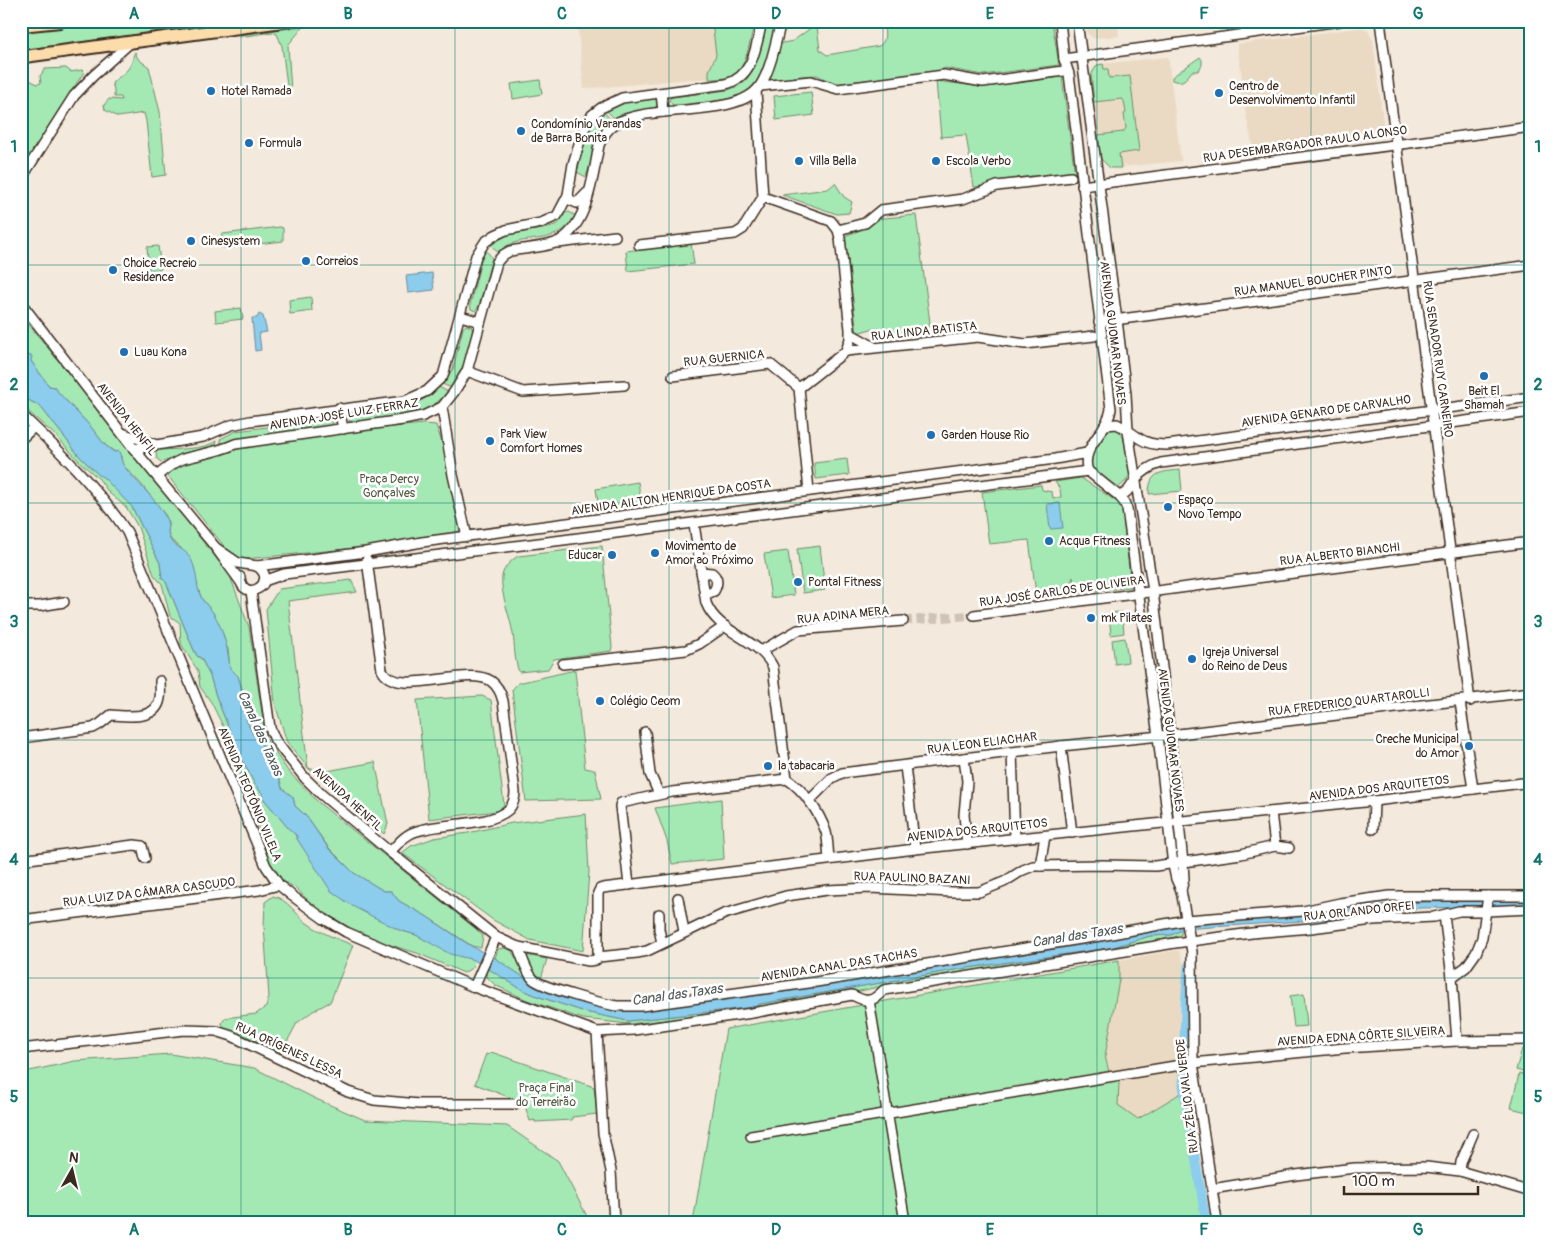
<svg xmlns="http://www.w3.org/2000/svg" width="1552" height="1243" viewBox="0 0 1552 1243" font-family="Pangolin,sans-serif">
<rect width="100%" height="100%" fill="#f3e9dc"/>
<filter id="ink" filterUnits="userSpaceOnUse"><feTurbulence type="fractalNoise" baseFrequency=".02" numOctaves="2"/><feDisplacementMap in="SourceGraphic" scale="10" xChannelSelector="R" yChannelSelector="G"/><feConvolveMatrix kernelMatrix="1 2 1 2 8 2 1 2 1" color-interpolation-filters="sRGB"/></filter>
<g filter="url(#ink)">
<!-- built -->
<g fill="#ebdac3">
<path d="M577,21H755L745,60L737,73L724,78L691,79L584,89Z"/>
<path d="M1086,21H1118L1119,36L1093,38L1087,33Z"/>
<path d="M1358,28H1363L1368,31L1373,40L1384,129L1374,138L1254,153L1240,86L1243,85L1237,44Z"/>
<path d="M1168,57L1181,161L1110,168L1101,159L1091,75L1092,71L1100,64Z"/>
<path d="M1179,950L1186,969L1180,1005L1181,1093L1138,1119L1118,1106L1119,1082L1110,1076L1105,1056L1119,980V960Z"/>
</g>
<!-- green -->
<g fill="#a4e9b4" stroke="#708a69">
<path d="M103,21H236L21,50V28Z"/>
<path d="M712,21H755C751,35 747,65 736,73C729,79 718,79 709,79V71L716,55Z"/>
<path d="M767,21H778C771,47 765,88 736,97C718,102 699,102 681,105H673L669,101L670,98L673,97L728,90L738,86L747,79L754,68Z"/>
<path d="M883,21H1052L1059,65L983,75L945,68L939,71L834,84L817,75L801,76L770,82V76L778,44L793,41L812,27L817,26L820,50L827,55L879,46C888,41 884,30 883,21Z"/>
<path d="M304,26L288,45L291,92L288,93L282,46L277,34L272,32L240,37V35Z"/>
<path d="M135,52L138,59L149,67L160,112L166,175L152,177L146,121L144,113L118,117L105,110L104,105L109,99L122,100L121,97H114V90L112,83C118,77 127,73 131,64C134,60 132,56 135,52Z"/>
<path d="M1200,57L1202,60V65L1198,71H1192C1186,79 1183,84 1172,80V77Z"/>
<path d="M1103,64L1104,69H1108L1109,78L1130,76L1139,151L1119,154L1121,168H1110L1101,159L1098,135L1123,132L1126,128L1124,114L1126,113L1124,101L1122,99L1094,102L1091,75L1097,65Z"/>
<path d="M66,68L71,72L82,70L84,72L21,169V78H26L37,84L41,83L40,76L45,69Z"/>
<path d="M1062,77L1075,175L974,187L966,135L941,137L936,81L983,87Z"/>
<path d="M540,80L542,94L513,99L511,84Z"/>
<path d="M811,92L814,115L776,120L774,96Z"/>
<path d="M657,97L659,100C657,117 626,108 614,118L606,110L623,100Z"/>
<path d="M603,111L611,120L601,129L586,177L577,172L589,125Z"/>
<path d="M835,183L844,197L852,202L849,213L837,214L782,195L828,189Z"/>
<path d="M569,212L576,216C555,251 518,230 498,253L491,245L509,234L543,229L558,224L565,213Z"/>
<path d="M916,215L930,323L926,331L901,335L871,329L857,333L845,236L863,229L874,219Z"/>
<path d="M280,227L283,228V241L224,248L222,247L221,235L223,234Z"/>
<path d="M691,243L694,264L628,271L626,251Z"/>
<path d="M158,246L161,269L149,270L147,247Z"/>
<path d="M486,250L492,258L479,306L475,311L471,309L470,305L481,260Z"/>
<path d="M311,297L312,311L290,314L289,300Z"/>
<path d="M241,308L243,319L216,322L215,311Z"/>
<path d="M21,315L136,456L230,576L249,627L266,739L288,771L319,803L476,929L483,936L481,948L472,946L426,916L399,901L391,891H384L354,873L329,848L306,816L295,806L293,797L282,788L279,777L259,739L253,735L247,721L246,702L238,676L230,669L228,649L225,643L224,637L214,614L202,599L181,548L171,540L168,533L169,525L166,516L141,484L122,464L121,456L105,445L91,427L58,392L55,387L49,386L31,361L28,355L21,354Z"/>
<path d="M466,325L472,327C475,346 462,373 452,388L442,384L453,369L463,328Z"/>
<path d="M439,387L448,392C438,402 430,409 416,414L354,423L349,421L350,417L354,415C384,411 417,411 439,387Z"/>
<path d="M21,391L30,401L40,406L80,457L99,475L104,477L132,507L160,563L162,578L166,582L193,648L197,656L201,658L210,676L216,696L241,759L258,789L263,794V798L289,829L294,832L297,839L399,930L416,935L474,960L473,967L464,973L417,953L374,940L350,928L313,906L296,888L277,878L266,852L258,827L254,806L249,792L242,784L232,758L224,728L211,702L200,687L198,671L181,644L180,623L170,616L162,584L154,575L138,527L126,507L109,493L99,479L80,462L56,436L30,413L21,402Z"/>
<path d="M330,419L333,421L331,427L222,447L220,439L236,431Z"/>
<path d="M424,424L436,425L453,475L467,537L235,560L164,471C246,439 337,433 424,424Z"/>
<path d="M1113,426L1121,432L1124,440L1130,475L1126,481L1117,489L1114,488L1092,473C1089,454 1093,448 1103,432H1107Z"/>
<path d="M216,441L218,449L161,462L157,459L156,453L159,450C174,449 205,450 216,441Z"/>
<path d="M847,459L849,475L816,479L814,463Z"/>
<path d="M1180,470L1182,491L1149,494C1149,471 1162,472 1180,470Z"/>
<path d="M1081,478L1122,505L1131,587L1076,593L1073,577C1069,592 1050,592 1036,594L1029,540L989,544L982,492L1041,485L1042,490L1052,492L1053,498L1061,497L1060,489L1055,482Z"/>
<path d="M638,482L641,502L599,509L596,489Z"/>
<path d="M602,546L612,647L611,651L554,659L548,669L519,672C514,659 515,647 513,634C510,615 500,594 502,576C503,568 513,558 519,556Z"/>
<path d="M820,546L825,590L803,593L797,549Z"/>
<path d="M788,551L794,595L771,598L764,554Z"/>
<path d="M351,580L357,592L288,601L308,768L322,772L375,762L388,824L384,834L308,768L287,742L275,704L266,609L279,589Z"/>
<path d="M1122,612L1124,633L1111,635L1109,613Z"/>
<path d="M1125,638L1128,662L1115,664L1112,640Z"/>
<path d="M575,670L585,768L595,770L601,799L526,801L512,690L518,683Z"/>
<path d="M482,696L491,700L504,805L497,811L429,819L417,700Z"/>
<path d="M721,799L724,859L672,864L667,841L655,808Z"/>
<path d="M586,814L589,872L583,951L530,940L493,920L402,853L411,846L434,838L468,833L512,823Z"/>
<path d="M273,896C289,900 295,914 307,923C321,933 337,939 353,945L330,1002L313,1011L297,1023L281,1053L246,1036L223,1029L222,1023L225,1018L256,1014L266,1007L269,997L264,926L265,902Z"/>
<path d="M1181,930V935L1171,938L1035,963L1019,964L1002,968L973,971L921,982L882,986L856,992L752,1011L629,1024L583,1019L527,1000L495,985L486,976V967L521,989L537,996L585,1012L628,1021L753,1007L760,1004L960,969L1110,948L1150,936L1171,935Z"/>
<path d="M503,948L511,950L532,983L495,958L498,949Z"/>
<path d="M525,955L547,959L541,979L529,965Z"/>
<path d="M1119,960V980L1105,1056L1110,1076L1119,1082L1118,1105L1138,1119L1181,1093L1203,1222H693L726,1029Z"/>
<path d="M1304,994L1307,1026L1294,1027L1290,996Z"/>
<path d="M1522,1049L1531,1052V1074L1516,1070Z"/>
<path d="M491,1052L594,1087L597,1114L572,1117V1120L535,1122V1120L530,1121L524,1103L475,1084L486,1054L489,1055Z"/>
<path d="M170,1054L254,1068L316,1099L365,1120L507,1126L558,1161L590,1222H21V1073L75,1061Z"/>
<path d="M1519,1074L1531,1077V1113L1511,1108Z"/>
</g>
<!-- water -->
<g fill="#8ccced" stroke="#6c8b9a">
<path d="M432,273L434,290L408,293L406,276Z"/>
<path d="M259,314L263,316L267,332L259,333L261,350L255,351L252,318H257Z"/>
<path d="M21,354L32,356L31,361L49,386L55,387L58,392L91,427L105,445L114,452L119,451C121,456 121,462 124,466C136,483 155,497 165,516C170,524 166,535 171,541C176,547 184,549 189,556C198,568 195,586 202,599C206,605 211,609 214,614C224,631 228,650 230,668L238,676L246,702L247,721L253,735L259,739L279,777L282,788L293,797L295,806L306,816L329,849L354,873L384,891H391L399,901L426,916L471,946L495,958L537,986L618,1010L649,1009L789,991L987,957L1106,940L1170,927L1174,925L1333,912L1377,905L1424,902L1531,900V906L1420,908L1333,919L1197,928L1181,930L1171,935L1150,936L1110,948L960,969L760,1004L754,1007L628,1021L585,1012L537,996L521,989L474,960L450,954L416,935L399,930L354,907L331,891L297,839V836L289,829L263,798V794C252,784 249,770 241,759L216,696L210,676L201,658L197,656L193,648L166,582L162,578L160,563L132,507L104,478L99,475L80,457L40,406L30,401L21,391Z"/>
<path d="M1060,503L1063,528L1050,529L1047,504Z"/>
</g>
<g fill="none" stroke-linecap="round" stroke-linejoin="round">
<!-- canal -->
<path stroke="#8ccced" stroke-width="9" d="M1188,966L1185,1005L1183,1086L1206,1222"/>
<!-- minor-tunnel -->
<path stroke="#cec3b6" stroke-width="9" stroke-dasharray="9 4.5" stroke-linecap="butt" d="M903,621L974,615"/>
<defs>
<g id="minor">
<path d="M1060,21L1064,59L1069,74L1111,409C1108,432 1079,448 1088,471L1119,496L1124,502L1127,509L1158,736L1173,865L1176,879L1181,890L1192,952L1193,1063L1217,1222"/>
<path d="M1077,21L1117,320L1126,394L1128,431L1153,591L1170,735L1183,863L1184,879L1181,890"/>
<path d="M1380,21L1470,701"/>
<path d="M1064,59L1340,21"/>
<path d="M760,86L811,81L838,89L944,75L983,82L1064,71"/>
<path d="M756,91L763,197L831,221L838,230L840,238L850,329V339L846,351L799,388L809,491"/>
<path d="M661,93L663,112"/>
<path d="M21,179L74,96L93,76L130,43"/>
<path d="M1082,186L1531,127"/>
<path d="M568,195L570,200L577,203L587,193"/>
<path d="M838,230L865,223L881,210L963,199L997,186L1071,177"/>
<path d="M558,243L615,236"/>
<path d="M639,245L735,234L743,229L763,197"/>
<path d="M21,303L134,449L216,548L240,581"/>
<path d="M461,316L480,322"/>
<path d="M1099,322L1531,265"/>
<path d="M851,334L874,347"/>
<path d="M846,351L978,337L1025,344L1094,336"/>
<path d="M467,371L523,392L624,385"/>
<path d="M673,376L770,364L799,388"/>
<path d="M442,407L453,475L467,537"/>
<path d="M339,408L343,429"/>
<path d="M21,414C59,450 98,489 127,532L266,866L279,885L291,895L324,919L346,932L474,987L597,1032L634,1030L752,1013L852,995C868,1003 871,1003 884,990L1175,943L1252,933L1311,928L1373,920L1434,917L1459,911H1485L1531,909"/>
<path d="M1105,425L1117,424C1139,435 1139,445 1167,445L1531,397"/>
<path d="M122,433L154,444"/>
<path d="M21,439L34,427"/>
<path d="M134,449L203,437L231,425L250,421L405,401L427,391L443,376L476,256L485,242L495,235L506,230L541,223L557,216L568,195L573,164L583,131L592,115L601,108L622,98L726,84C754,76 756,46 762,21"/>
<path d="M157,476C164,470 173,463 183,459C201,454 218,452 235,444L403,420L423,416L442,407L454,392L467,371L497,262L503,255L510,251C522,249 544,247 555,243C588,229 593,175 599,145C603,136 607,129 615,124C650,102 736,120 760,86C771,69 776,41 781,21"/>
<path d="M1119,496C1129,493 1130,487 1136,479C1142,472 1151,466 1161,463L1531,412"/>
<path d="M694,524L706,603C718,634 759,638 773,667L787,779C804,790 819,812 826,832C828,840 828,850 829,859"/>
<path d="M216,548L238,563L257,566L366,552L422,542L1055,459L1087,453"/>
<path d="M367,560L382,670C396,699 467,665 491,681C498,686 501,693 503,701L515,792C515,798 513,805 508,810C488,827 442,822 417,831C405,834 398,844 390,852"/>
<path d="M701,572L712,573C718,578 718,584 714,591L705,595"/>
<path d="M240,577C242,605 281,583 257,566"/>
<path d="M264,581L284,574L563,540L1088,471"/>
<path d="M251,591L270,728L275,740L284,752L305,778L321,794L390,852L496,937L518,947L589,961L596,960L598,957V893L600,889L603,888L915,849L1374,801L1531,782"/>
<path d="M21,606H40L64,602"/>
<path d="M974,615L1531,542"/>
<path d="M761,651L798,630L903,621"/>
<path d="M563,664L686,650L699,644L725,626"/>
<path d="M1460,702L1473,789"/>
<path d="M645,732L650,774L659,794"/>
<path d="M21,738L93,728L100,724L111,715C127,716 157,721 160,698C161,693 160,687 160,681"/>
<path d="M1061,746L1072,833"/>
<path d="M1012,752L1015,839"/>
<path d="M964,758L967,781L964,815L967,844"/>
<path d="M905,766L915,849"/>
<path d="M809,801L832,778L842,773L1061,746L1170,735L1531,692"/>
<path d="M1271,812L1275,846"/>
<path d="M1373,829L1374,801"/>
<path d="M21,860L134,845L142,846L145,858"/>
<path d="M1040,866L1045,836"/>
<path d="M629,885L620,806L621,803L672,792L787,779"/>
<path d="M678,898L684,932"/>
<path d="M21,906L23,920"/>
<path d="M659,914V929L662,943"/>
<path d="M1444,915L1452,977L1457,1041"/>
<path d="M21,920L221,895L259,890L279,885"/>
<path d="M518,947C522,957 526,971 533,979C543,988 603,1004 617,1006C625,1006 633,1006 641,1006L816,982L1106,935L1186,920L1303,911L1340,903L1389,896H1531"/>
<path d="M598,957L637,953L647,951L724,914L786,896L827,890L870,888L952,892H979L1004,882L1023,870L1033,866L1102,865L1155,866L1241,854L1275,846L1289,848"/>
<path d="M1452,977L1466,967L1476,953L1482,938L1488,896"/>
<path d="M474,987L496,937"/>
<path d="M869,1000L905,1222"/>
<path d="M597,1032L603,1133L611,1171L614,1222"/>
<path d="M21,1049L184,1030L216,1031L232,1036L348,1092L374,1100L419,1104H515"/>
<path d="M751,1136L1193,1063L1345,1048L1457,1041L1531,1040"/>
<path d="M1460,1171L1461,1162L1473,1134"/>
<path d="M1212,1189L1296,1175L1355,1168L1426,1167L1460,1171L1531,1192"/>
</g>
<path id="major" d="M21,57L287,21"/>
<path id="highway" d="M21,25L60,21"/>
</defs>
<!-- minor casing -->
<use href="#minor" stroke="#3b2a1e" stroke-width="12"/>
<!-- major casing -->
<use href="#major" stroke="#3b2a1e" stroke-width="15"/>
<!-- highway casing -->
<use href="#highway" stroke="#3b2a1e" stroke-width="16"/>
<!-- minor -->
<use href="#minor" stroke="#fff" stroke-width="9"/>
<!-- major -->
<use href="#major" stroke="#fddcac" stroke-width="11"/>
<!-- highway -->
<use href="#highway" stroke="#fddcac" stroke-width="12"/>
</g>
</g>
<!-- grid -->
<path fill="none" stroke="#0f766e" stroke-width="1" stroke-opacity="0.55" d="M241,21V1222M455,21V1222M669,21V1222M883,21V1222M1097,21V1222M1311,21V1222M21,265H1531M21,503H1531M21,740H1531M21,978H1531"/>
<!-- markers -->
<g fill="#1f6fb2" stroke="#fff" stroke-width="2">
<circle cx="211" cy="91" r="5"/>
<circle cx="1219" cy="93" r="5"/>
<circle cx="521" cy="131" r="5"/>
<circle cx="249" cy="143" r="5"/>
<circle cx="799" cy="161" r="5"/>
<circle cx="936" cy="161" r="5"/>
<circle cx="191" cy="241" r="5"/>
<circle cx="306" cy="261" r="5"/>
<circle cx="113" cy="270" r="5"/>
<circle cx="124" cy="352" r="5"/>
<circle cx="1484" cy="376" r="5"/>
<circle cx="931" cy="435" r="5"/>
<circle cx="490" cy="441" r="5"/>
<circle cx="1168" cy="507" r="5"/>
<circle cx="1049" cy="541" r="5"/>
<circle cx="655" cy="553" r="5"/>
<circle cx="612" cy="555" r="5"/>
<circle cx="798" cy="582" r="5"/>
<circle cx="1091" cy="618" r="5"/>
<circle cx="1192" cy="659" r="5"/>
<circle cx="600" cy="701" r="5"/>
<circle cx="1469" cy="746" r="5"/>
<circle cx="768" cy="766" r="5"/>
</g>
<g text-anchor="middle" stroke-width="5" stroke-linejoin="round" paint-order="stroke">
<!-- poi labels -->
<g font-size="12" fill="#3b2a1e" stroke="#fff" text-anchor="start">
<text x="1229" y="90">Centro de<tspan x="1229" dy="14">Desenvolvimento Infantil</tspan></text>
<text x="221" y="95">Hotel Ramada</text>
<text x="531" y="128">Condomínio Varandas<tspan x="531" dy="14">de Barra Bonita</tspan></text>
<text x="259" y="147">Formula</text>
<text x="809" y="165">Villa Bella</text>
<text x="946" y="165">Escola Verbo</text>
<text x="201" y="245">Cinesystem</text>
<text x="316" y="265">Correios</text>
<text x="123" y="267">Choice Recreio<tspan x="123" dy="14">Residence</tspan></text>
<text x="134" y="356">Luau Kona</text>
<text x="1484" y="395" text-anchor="middle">Beit El<tspan x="1484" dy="14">Shamah</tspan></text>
<text x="500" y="438">Park View<tspan x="500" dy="14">Comfort Homes</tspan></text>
<text x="941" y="439">Garden House Rio</text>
<text x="1178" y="504">Espaço<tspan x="1178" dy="14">Novo Tempo</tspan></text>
<text x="1059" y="545">Acqua Fitness</text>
<text x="665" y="550">Movimento de<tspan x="665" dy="14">Amor ao Próximo</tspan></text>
<text x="602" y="559" text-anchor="end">Educar</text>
<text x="808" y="586">Pontal Fitness</text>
<text x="1101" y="622">mk Pilates</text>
<text x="1202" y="656">Igreja Universal<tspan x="1202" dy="14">do Reino de Deus</tspan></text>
<text x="610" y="705">Colégio Ceom</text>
<text x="1459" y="743" text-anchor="end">Creche Municipal<tspan x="1459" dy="14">do Amor</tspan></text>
<text x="778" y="770">la tabacaria</text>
</g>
<!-- street labels -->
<g font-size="12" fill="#3b2a1e" stroke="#fff">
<text transform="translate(1305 144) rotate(-8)" y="4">RUA DESEMBARGADOR PAULO ALONSO</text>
<text transform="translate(1313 281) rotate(-8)" y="4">RUA MANUEL BOUCHER PINTO</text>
<text transform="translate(924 331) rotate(-6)" y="4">RUA LINDA BATISTA</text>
<text transform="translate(1113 333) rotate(83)" y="4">AVENIDA GUIOMAR NOVAES</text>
<text transform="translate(724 358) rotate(-6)" y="4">RUA GUERNICA</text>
<text transform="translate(1438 359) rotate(82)" y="4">RUA SENADOR RUY CARNEIRO</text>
<text transform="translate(1326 411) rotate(-8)" y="4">AVENIDA GENARO DE CARVALHO</text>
<text transform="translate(344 414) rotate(-9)" y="4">AVENIDA JOSÉ LUIZ FERRAZ</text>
<text transform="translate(127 419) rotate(52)" y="4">AVENIDA HENFIL</text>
<text transform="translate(671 497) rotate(-8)" y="4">AVENIDA AILTON HENRIQUE DA COSTA</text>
<text transform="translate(1340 554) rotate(-7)" y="4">RUA ALBERTO BIANCHI</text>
<text transform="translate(1062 591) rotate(-8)" y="4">RUA JOSÉ CARLOS DE OLIVEIRA</text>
<text transform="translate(843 615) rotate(-6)" y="4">RUA ADINA MERA</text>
<text transform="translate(1349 702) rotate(-7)" y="4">RUA FREDERICO QUARTAROLLI</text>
<text transform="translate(1171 740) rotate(83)" y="4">AVENIDA GUIOMAR NOVAES</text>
<text transform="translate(982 743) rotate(-7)" y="4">RUA LEON ELIACHAR</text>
<text transform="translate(1379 788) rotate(-7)" y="4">AVENIDA DOS ARQUITETOS</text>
<text transform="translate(250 794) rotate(67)" y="4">AVENIDA TEOTÔNIO VILELA</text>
<text transform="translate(348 799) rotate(42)" y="4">AVENIDA HENFIL</text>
<text transform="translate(977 830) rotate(-6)" y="4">AVENIDA DOS ARQUITETOS</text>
<text transform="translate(912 878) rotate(2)" y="4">RUA PAULINO BAZANI</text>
<text transform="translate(149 892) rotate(-7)" y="4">RUA LUIZ DA CÂMARA CASCUDO</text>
<text transform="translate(1359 911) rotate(-6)" y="4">RUA ORLANDO ORFEI</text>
<text transform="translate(839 965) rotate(-9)" y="4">AVENIDA CANAL DAS TACHAS</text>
<text transform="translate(1361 1036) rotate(-4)" y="4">AVENIDA EDNA CÔRTE SILVEIRA</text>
<text transform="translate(289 1050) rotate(25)" y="4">RUA ORÍGENES LESSA</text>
<text transform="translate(1187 1096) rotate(-97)" y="4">RUA ZÉLIO VALVERDE</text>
</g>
<!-- park labels -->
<g font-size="12" fill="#555a44" stroke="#fff">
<text x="389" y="483">Praça Dercy<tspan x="389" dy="14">Gonçalves</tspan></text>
<text x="546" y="1092">Praça Final<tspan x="546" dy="14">do Terreirão</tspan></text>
</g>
<!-- water labels -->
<g font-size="14" font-style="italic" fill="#535b5c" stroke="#fff">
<text transform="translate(261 733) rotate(66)" y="5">Canal das Taxas</text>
<text transform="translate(1077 935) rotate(-9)" y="5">Canal das Taxas</text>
<text transform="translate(677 994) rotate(-8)" y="5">Canal das Taxas</text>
</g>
</g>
<!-- margin -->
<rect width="1552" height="1243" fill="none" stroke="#fff" stroke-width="55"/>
<!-- north arrow -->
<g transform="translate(72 1170) rotate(8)" stroke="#ffffff" stroke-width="4" paint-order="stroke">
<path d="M0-4L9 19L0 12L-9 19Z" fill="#3b2a1e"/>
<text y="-8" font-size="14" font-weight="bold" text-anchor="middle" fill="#3b2a1e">N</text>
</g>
<!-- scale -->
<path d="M1344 1186v8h134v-8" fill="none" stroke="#3b2a1e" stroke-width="2.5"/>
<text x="1352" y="1186" font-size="15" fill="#3b2a1e" stroke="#ffffff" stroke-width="4" paint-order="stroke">100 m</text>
<rect x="28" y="28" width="1496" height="1188" fill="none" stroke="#0f766e" stroke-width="2"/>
<g font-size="16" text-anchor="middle" font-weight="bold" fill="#0f766e">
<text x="134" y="19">A</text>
<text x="348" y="19">B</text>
<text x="562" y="19">C</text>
<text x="776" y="19">D</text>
<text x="990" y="19">E</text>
<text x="1204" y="19">F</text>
<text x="1418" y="19">G</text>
<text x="14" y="152">1</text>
<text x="1538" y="152">1</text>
<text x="14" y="390">2</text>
<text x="1538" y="390">2</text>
<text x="14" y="627">3</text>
<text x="1538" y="627">3</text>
<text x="14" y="865">4</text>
<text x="1538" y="865">4</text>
<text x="14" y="1102">5</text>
<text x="1538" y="1102">5</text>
<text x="134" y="1235">A</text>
<text x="348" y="1235">B</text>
<text x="562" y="1235">C</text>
<text x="776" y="1235">D</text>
<text x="990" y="1235">E</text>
<text x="1204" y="1235">F</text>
<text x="1418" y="1235">G</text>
</g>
</svg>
